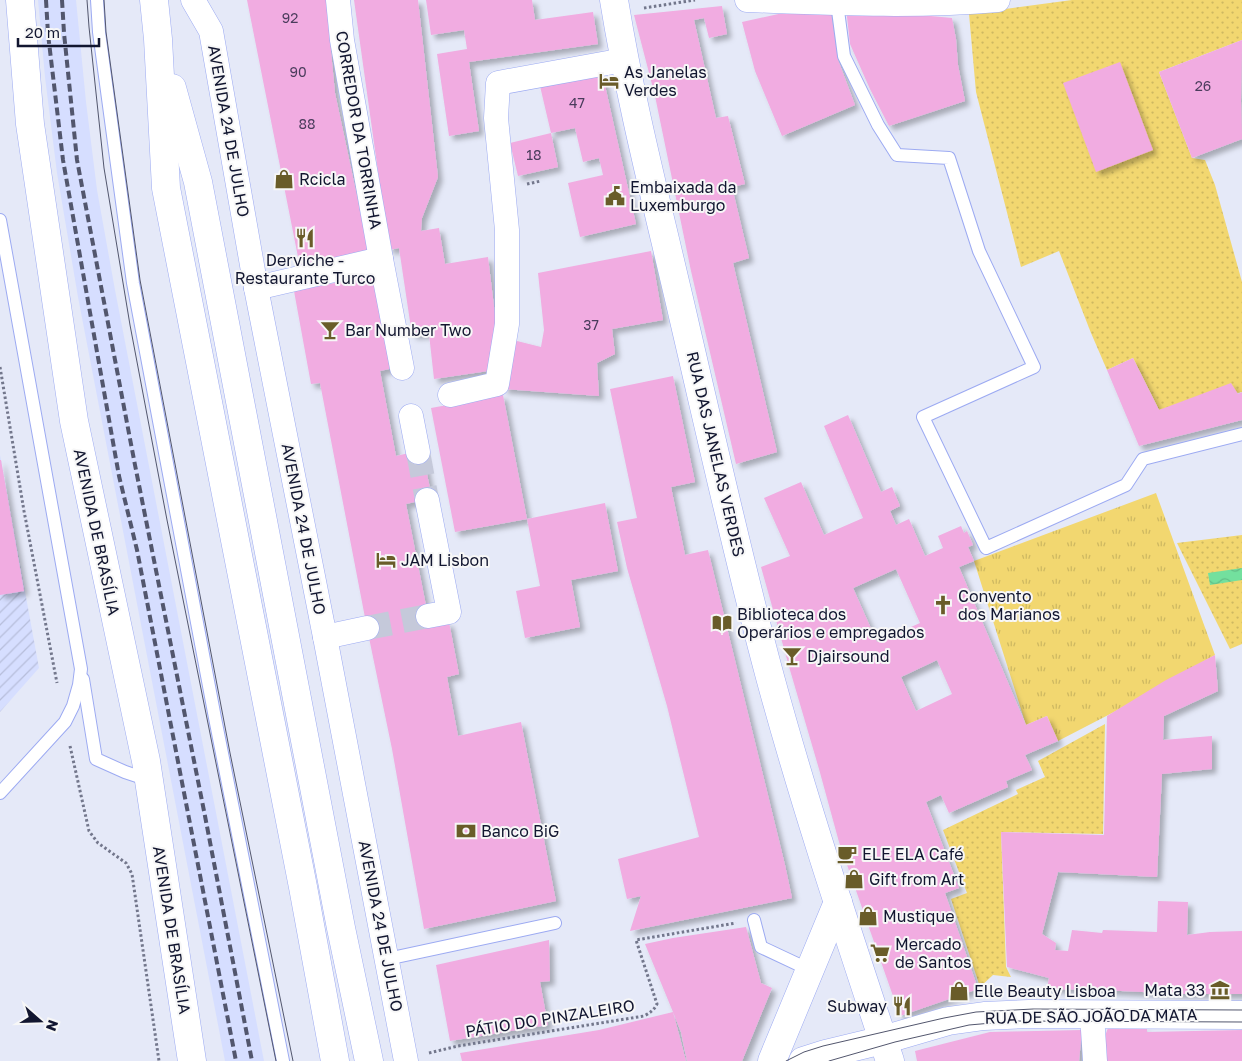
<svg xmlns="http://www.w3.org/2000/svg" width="1242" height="1061" viewBox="0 0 1242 1061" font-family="'Golos Text',sans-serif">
<defs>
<pattern id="industrial-furrows" width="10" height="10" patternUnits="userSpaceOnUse" patternTransform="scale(1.25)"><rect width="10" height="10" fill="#d6deff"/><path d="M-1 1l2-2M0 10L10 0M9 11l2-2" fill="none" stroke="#b7bedb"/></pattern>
<pattern id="grass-tufts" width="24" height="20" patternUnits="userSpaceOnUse" patternTransform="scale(1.25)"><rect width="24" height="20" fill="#f2d770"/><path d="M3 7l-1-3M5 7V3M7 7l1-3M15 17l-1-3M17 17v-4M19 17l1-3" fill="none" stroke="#ceb861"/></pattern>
<pattern id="park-dots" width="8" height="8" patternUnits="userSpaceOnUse" patternTransform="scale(1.25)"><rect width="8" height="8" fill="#f2d770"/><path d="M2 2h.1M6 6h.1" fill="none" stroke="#ceb861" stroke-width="1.8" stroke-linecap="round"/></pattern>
<pattern id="water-waves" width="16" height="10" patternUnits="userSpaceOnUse" patternTransform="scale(1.25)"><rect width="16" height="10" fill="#73e09e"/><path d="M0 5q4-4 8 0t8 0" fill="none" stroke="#62bf88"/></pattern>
<filter id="shadow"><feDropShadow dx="4.5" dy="4.5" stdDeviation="2.5" flood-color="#0004"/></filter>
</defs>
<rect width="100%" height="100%" fill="#e5e9f8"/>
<!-- built -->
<path fill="#d6deff" d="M38,0H76L86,102L97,190L115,290L264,1061H225L78,297L57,173L45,77Z"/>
<!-- industrial -->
<path fill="url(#industrial-furrows)" d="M0,455L39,668L0,712Z"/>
<!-- grass -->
<path fill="url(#grass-tufts)" d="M1156,493L1215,655L1114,712L1058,741L1047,716L1026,725L974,561Z"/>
<!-- park -->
<g fill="url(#park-dots)">
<path d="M1072,0H1242V40L1159,72L1192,158L1205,160L1215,185L1242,282V392L1159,410L1133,358L1107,370L1091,333L1059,251L1021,267L976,92L969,14Z"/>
<path d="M1242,535V644L1230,649L1177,543Z"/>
<path d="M1105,724L1103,834L1001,832L1006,967L1011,977L993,975L980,987L951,899L967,893L943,830L1018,794L1016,790L1045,777L1038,761Z"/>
</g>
<!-- water -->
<path fill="url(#water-waves)" d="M1242,568V580L1210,585L1208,573Z"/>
<!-- building -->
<g fill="#f1ace1" fill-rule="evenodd" filter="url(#shadow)">
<path d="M247,0H326L335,93L369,253L301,272Z"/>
<path d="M354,0H418L438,177L422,218L421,231L439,228L445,264L488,257L495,315L499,317L495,370L434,379L429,334L412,335L399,248L389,250Z"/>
<path d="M426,0H532L535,20L593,12L598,44L469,62L479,131L449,136L437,54L467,49L464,30L431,35Z"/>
<path d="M722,6L727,34L709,38L704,18L694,20L716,118L728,116L745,184L732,187L749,258L733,263L777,452L736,464L691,271L655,96L634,15Z"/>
<path d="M830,7L838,60L855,105L782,136L755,71L742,22L792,11Z"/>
<path d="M846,8L952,18L956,39L958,65L965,101L889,126L870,89L850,44Z"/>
<path d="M1242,40L1241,101L1242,139L1192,158L1159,72Z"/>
<path d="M1120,62L1153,150L1096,172L1063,83Z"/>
<path d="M602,72L636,224L580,237L568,183L603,175L599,158L583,162L575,128L551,133L558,167L518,176L510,143L551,133L540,86Z"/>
<path d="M651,251L663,320L612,329L615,354L597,363L599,396L503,389L513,340L541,347L544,330L538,273Z"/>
<path d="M380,274L398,367L380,371L396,456L422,450L432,498L406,504L430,626L449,622L459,674L447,677L458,736L521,722L556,901L424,929L392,749L367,628L320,383L311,384L294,291Z"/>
<path d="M1133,358L1159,410L1231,383L1238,394L1242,392V420L1139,446L1107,370Z"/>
<path d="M673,376L695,482L671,487L685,555L708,550L785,865L792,898L630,931L641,896L627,899L618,859L699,837L667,706L627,568L617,522L637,518L610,389Z"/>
<path d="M503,395L527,519L455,532L431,408Z"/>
<path d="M848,415L881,492L892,487L900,506L890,511L896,525L909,519L925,556L943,548L938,536L961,526L964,533L967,531L973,545L968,547L974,561L959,567L1026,725L1047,716L1058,741L1025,755L1032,770L1006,781L1008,787L949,813L941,795L926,802L959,888L945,893L978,989L900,1016L839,842L819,769L790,670L761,567L790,556L764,498L801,482L824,535L863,518L824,426ZM896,569L920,623L877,642L853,588ZM937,660L952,694L916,711L901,677Z"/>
<path d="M0,460H1L24,591L0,595Z"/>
<path d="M605,503L618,571L571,580L580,627L525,638L516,591L540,586L527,519Z"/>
<path d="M1215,655L1218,691L1164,716L1163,740L1212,736V769L1162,774L1157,877L1058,872L1042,934L1056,943L1055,950L1068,951L1072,930L1102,933L1103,930L1157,932L1158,901L1188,902L1187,935L1210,932L1242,931V994H1185L1100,990L1047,989L1049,978L1007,967L1001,832L1104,835L1107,716L1166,680Z"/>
<path d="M746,927L761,983L772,988L742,1061H687L681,1032L673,1012L686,1061H462L460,1053L599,1030L673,1012L645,944L673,938Z"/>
<path d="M549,940L550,981L540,982L548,1025L450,1041L436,965Z"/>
<path d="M1108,1028L1147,1029V1032L1242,1030V1061H1099L1100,1049Z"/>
<path d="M1082,1030L1079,1061H917L915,1051L990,1032Z"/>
</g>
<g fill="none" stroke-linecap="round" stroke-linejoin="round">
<!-- street-tunnel -->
<g stroke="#c5c9da" stroke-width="24" stroke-dasharray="24 12" stroke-linecap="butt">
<path d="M418,452L427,500"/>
<path d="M367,628L428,616"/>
</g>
<defs>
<g id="lane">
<path d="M97,0L99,32L133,283L215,718L283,1061"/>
<path d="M837,3L844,56L878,125L897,155L949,158L979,251L1034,367L923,417L986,548L1126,485L1143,459L1242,434"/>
<path d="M0,220L81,669L79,685L73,706L65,722L0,793"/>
<path d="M83,679L96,759L125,772L149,780"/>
<path d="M754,920L761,947L810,970"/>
<path d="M387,959L555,923"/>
</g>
<g id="street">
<path d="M193,0L211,31L256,288L325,637L406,1061"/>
<path d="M338,0L342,40L381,259"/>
<path d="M747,0C831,3 915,7 998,0"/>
<path d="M256,288L381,259L402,368"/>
<path d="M450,395L497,384L507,324V230L496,118L498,83L624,60"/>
<path d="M411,416L418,452"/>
<path d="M427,500L449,612L428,616"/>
<path d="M325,637L367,628"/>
<path d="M1092,1014L1095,1061"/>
</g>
<g id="secondary">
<path d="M20,0L30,124L74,421L146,761L192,1061"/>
<path d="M614,0C632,111 661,219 686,329C713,445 739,562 770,677C805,806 848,934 890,1061"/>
<path d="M772,1061L838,902"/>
<path d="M803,1061L825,1054L883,1040L948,1021L984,1016L1029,1014L1242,1015"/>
</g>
<g id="primary">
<path d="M154,0L158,39L166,188L303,887L335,1061"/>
<path d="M172,88L198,182L341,928L369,1061"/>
</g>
</defs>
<!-- lane casing -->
<use href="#lane" stroke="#9caaf2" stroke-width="14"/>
<!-- street casing -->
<use href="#street" stroke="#9caaf2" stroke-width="25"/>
<!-- secondary casing -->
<use href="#secondary" stroke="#9caaf2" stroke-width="29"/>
<!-- primary casing -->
<use href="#primary" stroke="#9caaf2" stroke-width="29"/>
<!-- path -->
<g stroke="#73778c" stroke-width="3" stroke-dasharray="2.5 2.5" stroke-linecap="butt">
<path d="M644,8L695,0"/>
<path d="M527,184L541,181"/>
<path d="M0,367L24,511L57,683"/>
<path d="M70,746L89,831L98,843L126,863L132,874L159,1061"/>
<path d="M429,1053L458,1046L644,1016C650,1013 654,1010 657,1004L636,940L736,923"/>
</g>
<!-- lane -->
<use href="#lane" stroke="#fff" stroke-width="12"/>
<!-- street -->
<use href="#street" stroke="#fff" stroke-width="24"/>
<!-- secondary -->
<use href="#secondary" stroke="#fff" stroke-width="28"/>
<!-- primary -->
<use href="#primary" stroke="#fff" stroke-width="28"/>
<!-- tram -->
<g stroke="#52566d" stroke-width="1">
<path d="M87,0L89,27L104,168L130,325L167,520L276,1061"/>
<path d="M104,0L106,32L140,280L230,753L293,1061"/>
<path d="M786,1061L804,1052L823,1046L944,1018L976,1012L1033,1009L1242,1010"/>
<path d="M829,1061L895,1042L969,1025L1015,1021L1242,1022"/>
</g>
<!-- rail -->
<g stroke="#52566d" stroke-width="4" stroke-dasharray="8 4" stroke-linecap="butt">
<path d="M46,0L48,34L63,160L119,476L137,550L236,1061"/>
<path d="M62,0L64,33L77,160L135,465L205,816L252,1061"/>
</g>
</g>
<!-- icons -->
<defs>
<symbol id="hotel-bare" viewBox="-9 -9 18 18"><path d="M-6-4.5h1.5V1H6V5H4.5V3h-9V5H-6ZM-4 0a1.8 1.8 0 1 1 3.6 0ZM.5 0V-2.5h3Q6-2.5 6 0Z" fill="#695c29" stroke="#f7f7f7" stroke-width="2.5" paint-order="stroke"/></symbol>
<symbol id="shop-bare" viewBox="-9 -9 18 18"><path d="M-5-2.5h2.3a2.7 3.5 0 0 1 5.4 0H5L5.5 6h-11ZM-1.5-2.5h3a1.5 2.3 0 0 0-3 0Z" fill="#695c29" stroke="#f7f7f7" stroke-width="2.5" paint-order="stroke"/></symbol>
<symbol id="civic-bare" viewBox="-9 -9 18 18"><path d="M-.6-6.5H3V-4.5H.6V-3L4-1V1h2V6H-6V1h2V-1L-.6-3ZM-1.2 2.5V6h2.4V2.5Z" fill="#695c29" stroke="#f7f7f7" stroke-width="2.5" paint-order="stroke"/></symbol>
<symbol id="restaurant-bare" viewBox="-9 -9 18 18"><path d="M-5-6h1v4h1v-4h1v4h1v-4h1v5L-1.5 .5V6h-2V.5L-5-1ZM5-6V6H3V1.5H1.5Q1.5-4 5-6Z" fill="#695c29" stroke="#f7f7f7" stroke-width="2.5" paint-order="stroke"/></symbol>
<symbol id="bar-bare" viewBox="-9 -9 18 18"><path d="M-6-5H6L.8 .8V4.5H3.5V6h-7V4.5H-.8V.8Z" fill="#695c29" stroke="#f7f7f7" stroke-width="2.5" paint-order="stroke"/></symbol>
<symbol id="church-bare" viewBox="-9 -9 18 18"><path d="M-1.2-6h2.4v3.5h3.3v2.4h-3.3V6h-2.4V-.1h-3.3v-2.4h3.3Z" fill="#695c29" stroke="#f7f7f7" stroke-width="2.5" paint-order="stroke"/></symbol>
<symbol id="library-bare" viewBox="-9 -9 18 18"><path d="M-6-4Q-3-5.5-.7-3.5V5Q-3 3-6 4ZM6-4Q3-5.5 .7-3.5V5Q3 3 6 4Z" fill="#695c29" stroke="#f7f7f7" stroke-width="2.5" paint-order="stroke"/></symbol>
<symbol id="bank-bare" viewBox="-9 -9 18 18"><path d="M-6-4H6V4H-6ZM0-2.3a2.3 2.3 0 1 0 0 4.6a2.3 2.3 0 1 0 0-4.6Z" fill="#695c29" stroke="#f7f7f7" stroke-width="2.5" paint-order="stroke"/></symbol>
<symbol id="cafe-bare" viewBox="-9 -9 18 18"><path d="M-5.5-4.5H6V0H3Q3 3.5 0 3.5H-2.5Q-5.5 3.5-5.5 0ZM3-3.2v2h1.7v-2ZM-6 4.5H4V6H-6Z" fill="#695c29" stroke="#f7f7f7" stroke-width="2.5" paint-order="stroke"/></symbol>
<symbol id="supermarket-bare" viewBox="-9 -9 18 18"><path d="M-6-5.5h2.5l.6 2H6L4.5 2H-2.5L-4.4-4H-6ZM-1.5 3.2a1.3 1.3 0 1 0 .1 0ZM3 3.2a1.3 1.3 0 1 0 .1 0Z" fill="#695c29" stroke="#f7f7f7" stroke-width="2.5" paint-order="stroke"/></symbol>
<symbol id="museum-bare" viewBox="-9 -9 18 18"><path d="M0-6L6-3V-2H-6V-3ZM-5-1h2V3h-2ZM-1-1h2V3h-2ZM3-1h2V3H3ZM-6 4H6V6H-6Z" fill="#695c29" stroke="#f7f7f7" stroke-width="2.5" paint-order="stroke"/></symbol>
</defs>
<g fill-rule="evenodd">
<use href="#hotel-bare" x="595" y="67" width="28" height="28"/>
<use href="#shop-bare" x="270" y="165" width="28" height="28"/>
<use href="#civic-bare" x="601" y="182" width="28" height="28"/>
<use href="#restaurant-bare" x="291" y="224" width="28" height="28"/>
<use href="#bar-bare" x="316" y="316" width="28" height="28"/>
<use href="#hotel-bare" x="372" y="546" width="28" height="28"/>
<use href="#church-bare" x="929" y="591" width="28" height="28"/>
<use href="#library-bare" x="708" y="609" width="28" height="28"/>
<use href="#bar-bare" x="778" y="642" width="28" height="28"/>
<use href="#bank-bare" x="452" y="817" width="28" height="28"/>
<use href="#cafe-bare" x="833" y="840" width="28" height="28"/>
<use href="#shop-bare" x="840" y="865" width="28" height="28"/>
<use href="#shop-bare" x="854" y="902" width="28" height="28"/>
<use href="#supermarket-bare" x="866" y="939" width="28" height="28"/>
<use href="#museum-bare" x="1206" y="976" width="28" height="28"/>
<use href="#shop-bare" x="945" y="977" width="28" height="28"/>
<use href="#restaurant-bare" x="888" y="992" width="28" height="28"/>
</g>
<g text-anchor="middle" stroke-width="4" stroke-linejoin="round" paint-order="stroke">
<!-- number labels -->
<g font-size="14" fill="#4a3c5c">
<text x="290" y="23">92</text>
<text x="298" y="77">90</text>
<text x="1203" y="91">26</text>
<text x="577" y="108">47</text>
<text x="307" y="129">88</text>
<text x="534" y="160">18</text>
<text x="591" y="330">37</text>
</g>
<!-- poi labels -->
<g font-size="16" fill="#121630" stroke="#f7f7f7" text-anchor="start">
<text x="624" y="78">As Janelas<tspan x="624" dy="18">Verdes</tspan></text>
<text x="299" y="185">Rcicla</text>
<text x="630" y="193">Embaixada da<tspan x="630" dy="18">Luxemburgo</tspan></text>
<text x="305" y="266" text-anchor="middle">Derviche -<tspan x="305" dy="18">Restaurante Turco</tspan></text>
<text x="345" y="336">Bar Number Two</text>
<text x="401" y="566">JAM Lisbon</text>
<text x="958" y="602">Convento<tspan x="958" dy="18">dos Marianos</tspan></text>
<text x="737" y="620">Biblioteca dos<tspan x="737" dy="18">Operários e empregados</tspan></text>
<text x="807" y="662">Djairsound</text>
<text x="481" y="837">Banco BiG</text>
<text x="862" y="860">ELE ELA Café</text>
<text x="869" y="885">Gift from Art</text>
<text x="883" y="922">Mustique</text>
<text x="895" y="950">Mercado<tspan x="895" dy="18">de Santos</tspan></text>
<text x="1205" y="996" text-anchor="end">Mata 33</text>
<text x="974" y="997">Elle Beauty Lisboa</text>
<text x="887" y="1012" text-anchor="end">Subway</text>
</g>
<!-- street labels -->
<g font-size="16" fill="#121630" stroke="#f7f7f7">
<text transform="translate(359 130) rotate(80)" y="6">CORREDOR DA TORRINHA</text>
<text transform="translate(229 131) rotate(80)" y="6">AVENIDA 24 DE JULHO</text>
<text transform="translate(716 454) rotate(77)" y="6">RUA DAS JANELAS VERDES</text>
<text transform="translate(304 529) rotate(79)" y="6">AVENIDA 24 DE JULHO</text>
<text transform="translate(97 532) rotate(78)" y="6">AVENIDA DE BRASÍLIA</text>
<text transform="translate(381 926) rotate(79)" y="6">AVENIDA 24 DE JULHO</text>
<text transform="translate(172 930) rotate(81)" y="6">AVENIDA DE BRASÍLIA</text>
<text transform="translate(1091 1016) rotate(-1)" y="6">RUA DE SÃO JOÃO DA MATA</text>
<text transform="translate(550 1018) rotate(-9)" y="6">PÁTIO DO PINZALEIRO</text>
</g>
</g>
<!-- north arrow -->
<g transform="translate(40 1021) rotate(110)" stroke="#f7f7f7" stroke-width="4" paint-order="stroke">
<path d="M0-4L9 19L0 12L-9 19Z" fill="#121630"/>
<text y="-8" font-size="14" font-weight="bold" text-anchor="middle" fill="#121630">N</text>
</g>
<!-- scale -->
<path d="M18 38v8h81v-8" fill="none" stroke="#121630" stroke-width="2.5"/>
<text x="25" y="38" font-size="15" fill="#121630" stroke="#f7f7f7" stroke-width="4" paint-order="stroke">20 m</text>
</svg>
